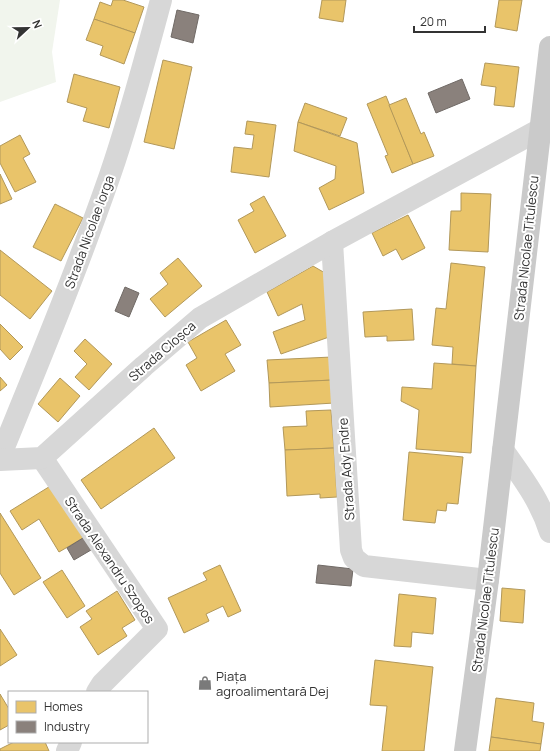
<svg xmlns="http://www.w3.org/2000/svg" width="550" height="751" viewBox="0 0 550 751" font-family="Manrope,sans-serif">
<rect width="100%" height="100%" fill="#fff"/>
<!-- green -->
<path fill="#f1f5ed" d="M0,0H60L52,52L56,82L0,102Z"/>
<!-- homes -->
<g fill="#e9c46a" stroke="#b2985a">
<path d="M113,0H123L144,7L135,33L94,19L100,2L111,6Z"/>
<path d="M322,0H346L343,22L319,18Z"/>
<path d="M499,0H522L517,31L495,27Z"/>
<path d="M94,19L135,33L124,64L100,55L103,46L86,40Z"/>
<path d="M163,60L192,67L174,149L144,142Z"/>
<path d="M485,63L519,67L514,107L494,105L496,87L481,85Z"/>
<path d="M74,74L120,87L109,128L83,121L87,108L67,102Z"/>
<path d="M386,96L413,164L392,173L385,156L388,155L367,104Z"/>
<path d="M406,98L421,134L424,132L434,156L413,164L389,105Z"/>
<path d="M305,103L347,118L340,136L298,122Z"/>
<path d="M247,121L276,125L269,177L231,172L234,147L252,149L254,135L245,134Z"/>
<path d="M298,122L357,143L364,193L329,210L319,188L335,179L336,166L294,151Z"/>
<path d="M20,135L30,154L23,158L36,182L15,192L0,163V146Z"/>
<path d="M0,174L12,199L0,204Z"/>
<path d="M461,193L491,194L488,252L449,250L451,211H461Z"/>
<path d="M264,196L286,236L255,253L238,220L254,211L250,204Z"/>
<path d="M55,204L83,218L61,261L33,247Z"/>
<path d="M408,215L425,248L402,260L396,249L383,256L372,233Z"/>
<path d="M0,250L52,291L30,319L0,295Z"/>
<path d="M178,258L202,286L165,317L150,299L168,284L160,273Z"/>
<path d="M451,263L485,267L476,366L452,364L453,347L432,345L436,308L446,309Z"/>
<path d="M313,266L325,273L329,337L281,354L273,332L305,320L302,304L278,316L267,292Z"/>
<path d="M412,309L414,340L387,341V336L365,337L363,312Z"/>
<path d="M226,320L241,345L225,354L235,371L201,391L186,365L197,358L188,342Z"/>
<path d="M0,324L23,347L10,360L0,349Z"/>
<path d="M85,339L112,364L89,390L75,377L87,364L74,351Z"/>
<path d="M332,357L333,380L269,383L267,360Z"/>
<path d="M434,363L476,366L471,453L416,449L419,410L401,401L402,387L432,389Z"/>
<path d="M0,377L7,385L0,391Z"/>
<path d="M60,378L80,396L58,422L38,404Z"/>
<path d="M333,380L334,403L270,407L269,383Z"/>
<path d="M331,410L334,448L285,450L283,427L307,426L306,411Z"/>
<path d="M154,428L175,458L101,509L81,480Z"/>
<path d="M334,448L337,497L320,498V494L287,496L285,450Z"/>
<path d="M409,452L463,457L458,504L447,503L446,511L437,510L435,523L403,520Z"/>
<path d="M52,485L83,538L59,552L39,519L22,530L10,511Z"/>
<path d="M0,513L41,578L14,595L0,573Z"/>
<path d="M220,565L241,611L228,617L223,606L206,614L209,621L184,633L168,598L207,580L203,573Z"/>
<path d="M62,570L85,606L67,618L43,582Z"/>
<path d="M502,588L525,590L523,623L500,621Z"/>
<path d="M117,591L135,620L122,628L127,636L98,655L80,627L92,619L86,611Z"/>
<path d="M399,594L436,598L433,634L412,632L411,647L394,646Z"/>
<path d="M0,629L17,655L0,666Z"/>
<path d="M375,660L433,667L424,751H382L387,706L370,705Z"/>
<path d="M0,694L9,709V725L0,730Z"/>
<path d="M496,698L534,703L532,721L544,723L541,744L491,737Z"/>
<path d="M491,737L541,744L540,751H489Z"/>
<path d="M14,742H45L49,751H0V749Z"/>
</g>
<!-- industry -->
<g fill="#8a817c" stroke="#706a66">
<path d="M177,10L199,15L193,43L171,37Z"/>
<path d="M462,79L470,99L436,113L428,93Z"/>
<path d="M125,287L139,293L129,317L115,311Z"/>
<path d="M83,538L91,550L74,560L67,548Z"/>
<path d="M318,565L353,569L351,586L316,583Z"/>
</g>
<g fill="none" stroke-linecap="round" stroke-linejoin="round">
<!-- minor -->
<g stroke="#d7d7d7" stroke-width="22">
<path d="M332,242L351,550L354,558L364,566L488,580"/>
<path d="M503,450C522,477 540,500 550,532"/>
<path d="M0,457C38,364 77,270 110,175C130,117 145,59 161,0"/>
<path d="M42,458L157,629L102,684L97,692"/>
<path d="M0,460L42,458L144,366L200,318L332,242L539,130"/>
<path d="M67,751L71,742"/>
</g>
<!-- major -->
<path stroke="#cacaca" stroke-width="22" d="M465,751L488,580L550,47"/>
</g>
<!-- icons -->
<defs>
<symbol id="shop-bare" viewBox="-9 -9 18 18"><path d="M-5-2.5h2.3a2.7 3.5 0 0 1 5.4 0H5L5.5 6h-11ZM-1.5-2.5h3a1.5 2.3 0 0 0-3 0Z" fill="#7a7a7a" stroke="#fff" stroke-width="2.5" paint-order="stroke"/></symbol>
</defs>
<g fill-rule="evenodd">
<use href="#shop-bare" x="195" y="673" width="20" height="20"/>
</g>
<g text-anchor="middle" stroke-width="4" stroke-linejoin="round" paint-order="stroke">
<!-- street labels -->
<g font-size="13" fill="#333" stroke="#fff">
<text transform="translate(89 232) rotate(-70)" y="5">Strada Nicolae Iorga</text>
<text transform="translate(526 248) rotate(-84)" y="5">Strada Nicolae Titulescu</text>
<text transform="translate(162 351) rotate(-41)" y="5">Strada Cloșca</text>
<text transform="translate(346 469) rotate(-94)" y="5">Strada Ady Endre</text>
<text transform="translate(110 560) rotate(56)" y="5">Strada Alexandru Szopos</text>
<text transform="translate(485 600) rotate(-83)" y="5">Strada Nicolae Titulescu</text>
</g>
<!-- poi labels -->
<g font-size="13" fill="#333" stroke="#fff" text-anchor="start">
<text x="216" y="681">Piața<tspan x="216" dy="15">agroalimentară Dej</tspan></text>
</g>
</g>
<!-- legend -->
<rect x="8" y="691" width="140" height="52" fill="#ffffff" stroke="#adadad"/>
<rect x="16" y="701" width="20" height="12" fill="#e9c46a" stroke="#adadad"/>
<text x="44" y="711" font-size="12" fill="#333333">Homes</text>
<rect x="16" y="721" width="20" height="12" fill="#8a817c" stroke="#adadad"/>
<text x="44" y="731" font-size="12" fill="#333333">Industry</text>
<!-- north arrow -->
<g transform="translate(28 28) rotate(68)" stroke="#ffffff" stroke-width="3" paint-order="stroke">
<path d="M0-3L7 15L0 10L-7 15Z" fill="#333333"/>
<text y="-6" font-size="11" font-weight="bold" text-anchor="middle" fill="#333333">N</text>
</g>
<!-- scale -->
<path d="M414 26v6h71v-6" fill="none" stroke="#333333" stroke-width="2"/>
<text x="420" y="26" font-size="12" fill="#333333" stroke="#ffffff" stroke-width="3" paint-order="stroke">20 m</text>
</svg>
